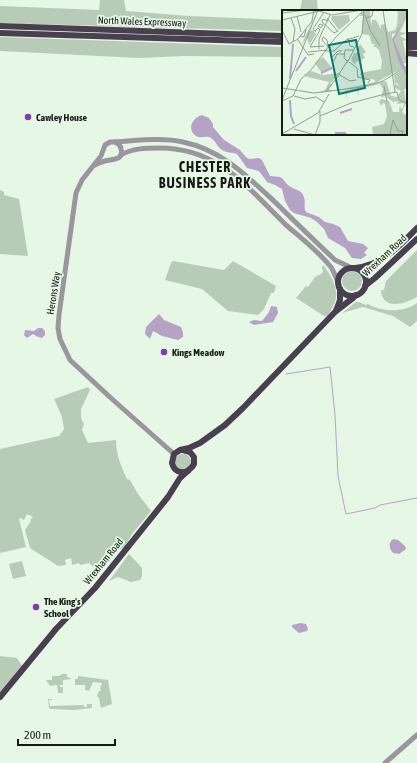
<svg xmlns="http://www.w3.org/2000/svg" width="417" height="763" viewBox="0 0 417 763" font-family="'Asap Condensed',sans-serif">
<rect width="100%" height="100%" fill="#e7f7e6"/>
<!-- green -->
<g fill="#b7cbb7">
<path d="M100,0H124L126,11L189,16L283,20V31L0,23V6L99,10Z"/>
<path d="M302,0H317L318,11H300Z"/>
<path d="M0,37L283,47V57L183,56L139,58L0,51Z"/>
<path d="M0,190L4,192V195L19,199L28,256L0,254Z"/>
<path d="M417,250V297C405,304 382,311 381,290H384L386,281Z"/>
<path d="M173,261L224,270L233,261L276,286L274,293H271L264,309L258,315L228,311L202,289L165,280L171,263Z"/>
<path d="M323,265C330,273 338,288 336,298C335,304 331,310 328,316H324L296,298L306,286L308,287L315,277L321,274L323,272L322,267Z"/>
<circle cx="352" cy="281" r="10"/>
<path d="M356,302H359L366,305L368,304C382,312 403,313 417,303V321L410,327L393,316L363,307L342,313Z"/>
<path d="M88,387L90,390L81,409V418L84,424L82,430L88,443L116,440C116,455 121,466 127,479L130,480L138,494L151,511L132,534L124,548L115,551L98,571L89,563L80,565L79,563L72,565L71,558L65,560L66,565L58,566L30,548L25,530L31,521L30,520L33,517L27,514L24,520L21,518L19,519L26,547L0,553V449L59,436L64,429L62,417L54,399Z"/>
<circle cx="183" cy="462" r="8"/>
<path d="M129,554L142,568V576L140,580L131,582L118,577L109,581Z"/>
<path d="M22,561L26,576L13,579L9,564Z"/>
<path d="M0,656L17,658L22,666L0,692Z"/>
<path d="M62,674H67V677L71,678V679L63,680V685H60V687H63V693H58L57,685L50,686L46,680H52V676H59Z"/>
<path d="M78,676L108,680L112,704L101,708L99,698L97,696L99,691H101L100,688L102,683L93,682L89,691L85,690V685H75V679H78Z"/>
<path d="M48,699H52V700H49L50,706L84,705V707H87V704H92V708L74,710L51,709L49,708Z"/>
</g>
<!-- water -->
<g fill="#b5a3c6">
<path d="M202,115L209,118L213,124V127L224,140L240,150L246,157L249,159L259,158L262,160L270,176L280,177C284,179 284,181 287,184C292,190 301,188 304,197C306,203 303,207 306,212L319,217L325,222L333,224L340,227L348,241L363,244L368,248L364,253L367,255L361,259L352,258L345,248L328,238L324,229L317,222L311,218L294,213L290,210L285,201L282,189L275,185L267,182L259,171L247,168L237,154C232,152 226,153 222,150C217,147 216,141 211,138C206,135 201,139 196,136C186,129 193,117 202,115Z"/>
<path d="M271,306L277,307L278,313L273,322L254,325L249,322L254,320L262,321L269,312Z"/>
<path d="M159,314L164,320L181,327L183,332V337L178,340L162,336L153,331L150,339L145,334L146,327Z"/>
<path d="M38,328H42L45,331V335L42,338L38,337L33,334L27,338L24,335L25,330L34,331Z"/>
<path d="M393,539L398,540L405,546L406,549L399,554L393,553C389,548 388,543 393,539Z"/>
<path d="M301,623L306,624L308,629L307,631L299,633L292,627V625Z"/>
</g>
<g fill="none" stroke-linecap="round" stroke-linejoin="round">
<!-- stream -->
<path stroke="#b5a3c6" stroke-width="1" d="M286,374L330,367L335,415L338,476L346,514L375,508L380,505L417,498"/>
<!-- tertiary -->
<g stroke="#9a969e" stroke-width="5">
<path d="M121,155C132,148 147,148 160,148C218,148 247,187 286,225C301,238 318,251 331,267C334,272 336,278 339,284"/>
<path d="M95,165C98,163 101,162 105,161C111,159 124,161 121,149C121,145 118,144 115,142"/>
<path d="M174,454L112,399L70,360L60,339L58,328L59,315L76,193L82,180L101,156L105,145L110,142C134,141 160,137 183,142C222,150 248,177 276,203C295,222 315,241 335,260L352,268"/>
<path d="M385,763L417,735"/>
</g>
<!-- trunk -->
<g stroke="#48404f" stroke-width="6">
<path d="M0,26L283,36"/>
<path d="M0,33L283,42"/>
<path d="M406,35H417"/>
<path d="M406,41H417"/>
<path d="M406,47H417"/>
<path d="M406,53L417,54"/>
<path d="M355,268C383,265 398,247 417,228"/>
<circle cx="352" cy="282" r="14"/>
<path d="M365,286L375,278L417,239"/>
<path d="M336,311L353,298L356,295"/>
<path d="M188,471C180,474 174,471 172,463L174,454L180,450L189,448L200,443L225,425L243,408L336,311L340,300V289"/>
<path d="M0,697L56,629L95,588L168,497L180,478L192,467L194,464V457L190,452L183,450"/>
</g>
</g>
<!-- markers -->
<g fill="#803baf" stroke="#e7f7e6" stroke-width="1.5">
<circle cx="28" cy="117" r="4"/>
<circle cx="164" cy="352" r="4"/>
<circle cx="36" cy="607" r="4"/>
</g>
<g text-anchor="middle" stroke-width="3.5" stroke-linejoin="round" paint-order="stroke">
<!-- street labels -->
<g font-size="10" fill="#141a14" stroke="#e7f7e6">
<text transform="translate(142 21) rotate(2)" y="4">North Wales Expressway</text>
<text transform="translate(384 255) rotate(-43)" y="4">Wrexham Road</text>
<text transform="translate(53 293) rotate(-81)" y="4">Herons Way</text>
<text transform="translate(103 561) rotate(-51)" y="4">Wrexham Road</text>
</g>
<!-- poi labels -->
<g font-size="10" font-weight="bold" fill="#141a14" stroke="#e7f7e6" text-anchor="start">
<text x="36" y="121">Cawley House</text>
<text x="172" y="356">Kings Meadow</text>
<text x="44" y="605">The King's<tspan x="44" dy="12">School</tspan></text>
</g>
<!-- district labels -->
<g font-size="14" font-weight="bold" letter-spacing="1" fill="#141a14" stroke="#e7f7e6">
<text x="205" y="172">CHESTER<tspan x="205" dy="16">BUSINESS PARK</tspan></text>
</g>
</g>
<!-- overview -->
<g transform="translate(282 10)">
<rect width="125" height="125" fill="#e7f7e6"/>
<path d="M88,0L89,16L90,10H94L99,19V15L103,14L106,22L113,20L115,15L116,3L114,0H125V7L115,23L110,24V29L121,58L89,75L44,82L45,80L43,82L35,83L43,80L47,72L22,66L29,61L41,65L58,63L48,74H51L47,79L51,81L94,72L91,69L81,70L78,63L99,59L100,51L97,40L94,37H91L93,34H90L87,25L80,24L81,6H78L80,0ZM35,1L27,21L31,20L34,24L27,35L25,27L19,36ZM67,5L68,11L57,20L49,9L50,6ZM125,10L118,22L125,23L118,26L125,30L121,31L125,52L120,54L112,29ZM78,34L84,42L81,44L83,48L74,52L73,55L69,50L72,43H78L75,39ZM41,47L50,58L39,62L33,53ZM122,59L125,66V79H122L124,93L120,102L125,106V125L91,124L90,117L102,114L105,106L103,94L101,93L99,96L97,92L99,89L107,91L111,102H117L118,95L119,99L121,98L122,93L114,94L117,91L111,92L103,86L99,88L101,79L98,74L77,79L76,84H78L76,85L75,80L64,81L66,92L63,81L53,83L104,71L109,86L115,87L119,81L113,78V74L117,76L115,73L113,74L112,65Z" fill="#b7cbb7"/>
<path d="M125,7L112,30L125,62V66L117,52L110,29Z" fill="#b5a3c6"/>
<path fill="none" stroke="#b5a3c6" stroke-width="2" d="M14,61L24,47M39,63L50,58M8,69L11,34M8,90L9,106L12,114M58,103L70,99M53,123H63L64,125"/>
<path fill="none" stroke="#939f92" stroke-width="1" d="M101,0L113,82M0,3L24,0M83,5L88,20L98,36M15,6L19,22M9,8L13,19L11,32M45,8L56,22M84,8L90,6L91,0M0,10L37,1L50,5L80,0M46,11L41,9L40,12L52,23L56,21M36,16L38,14L41,15L39,18L36,16M0,20L7,34L16,29L30,11L32,0M33,21L36,18L38,20L28,37L42,36M34,22L31,19L42,2M18,26L22,27L24,19M66,28L68,36L72,37M16,30L26,45L32,44M46,36L45,30L41,27L40,30L47,38M37,39V29L48,5M43,41H52L64,30L77,26M26,42L45,40M50,47L56,41H60M52,51L55,44H62M65,51L62,48L63,40H71M67,52L75,58L76,68M65,53L80,24L82,0M57,64L66,50M58,65L68,71L74,70M76,67L88,70L86,73M102,76L105,92M0,78L32,83L80,77L101,71L125,56M44,81L58,64M103,84L115,82L117,90L124,93M12,86L23,89L34,87L42,92M0,90L36,0M0,91L11,86L19,69L29,60L53,28L80,2M38,106L69,93L103,84M12,119L33,125M0,124L36,103L47,84M33,125L38,112V101M114,125L108,124L111,110L116,121H121L120,125"/>
<path fill="#0f766e" fill-opacity="0.15" stroke="#0f766e" stroke-width="2" d="M74,30L83,78L57,84L47,35Z"/>
<rect width="125" height="125" fill="none" stroke="#141a14" stroke-width="2"/>
</g>
<!-- scale -->
<path d="M18 739v6h97v-6" fill="none" stroke="#141a14" stroke-width="2"/>
<text x="24" y="739" font-size="12" fill="#141a14" stroke="#e7f7e6" stroke-width="3" paint-order="stroke">200 m</text>
</svg>
